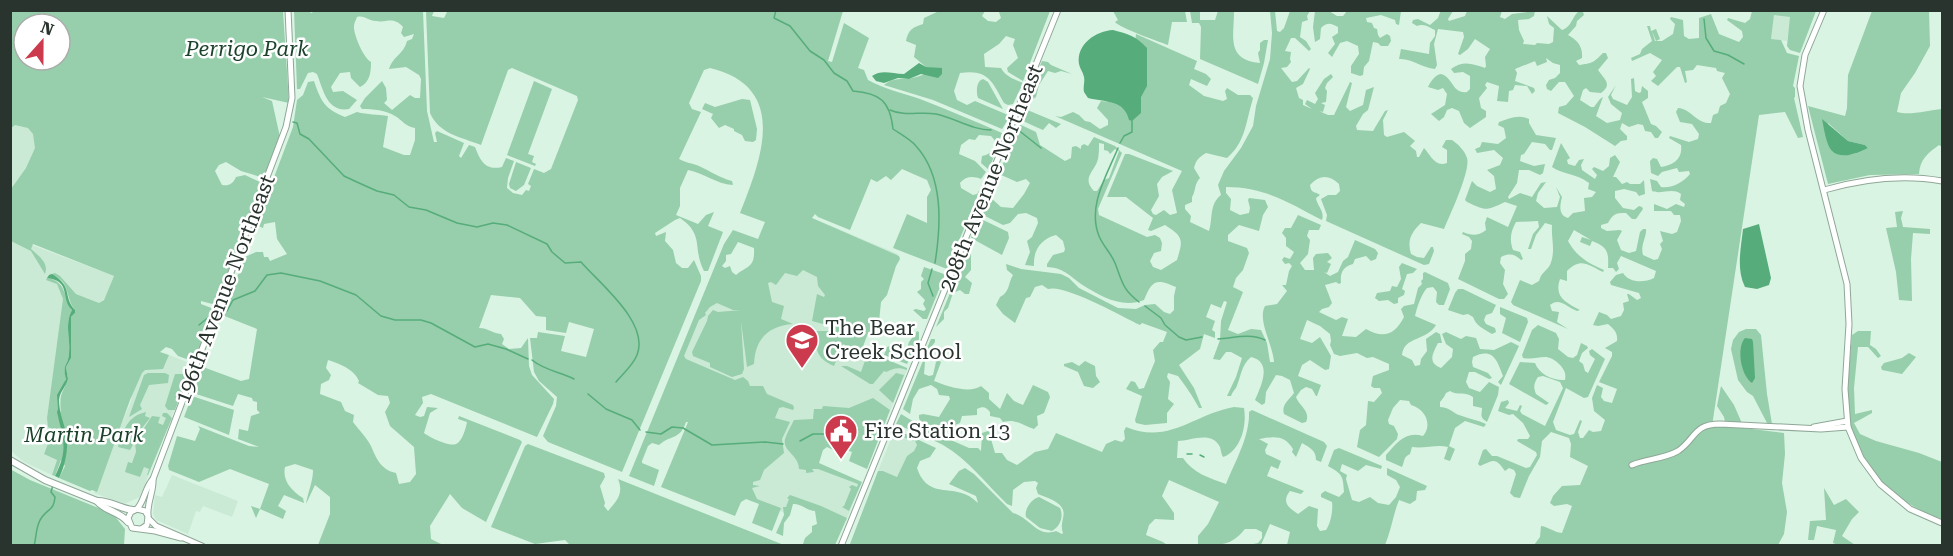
<svg xmlns="http://www.w3.org/2000/svg" width="1953" height="556" viewBox="0 0 1953 556" font-family="'Roboto Serif',serif">
<rect width="100%" height="100%" fill="#daf4e3"/>
<!-- built -->
<g fill="#caead5">
<path d="M1774,14L1791,17L1787,41L1771,39Z"/>
<path d="M10,123L27,125L38,135V153L11,199Z"/>
<path d="M812,218L898,254L862,349L907,368V370L876,445L830,426L815,463L861,482L846,521L793,499L787,514L742,494L677,360L707,286L755,306L787,231Z"/>
<path d="M11,237L114,276L105,298L99,303L76,294L60,276L57,284L63,299L62,313L47,418L53,430L44,453L57,460L52,475L24,462L11,451Z"/>
<path d="M169,355L192,364L140,497L124,504L94,493L131,401L137,366L165,365Z"/>
<path d="M893,434L915,440L917,445L914,451L907,456L897,477L883,471H878Z"/>
<path d="M172,475L238,501L232,517L203,506L200,512L196,511L188,534L156,520L153,514L155,495L162,497Z"/>
</g>
<!-- green -->
<g fill="#97ceab" fill-rule="evenodd">
<path d="M314,10L423,11L427,111L434,142H437L435,133L437,131L464,143L459,156L461,158L469,145L475,147C480,160 485,171 502,167L506,158L514,161L508,178L507,188L513,193L522,195L526,190L529,191L531,186L528,184L534,169L544,173L551,169L578,100L577,96L512,68L508,70L481,145C461,137 439,134 430,113L426,11H434L432,16L444,18L448,10L843,11L828,61L832,62L844,23L869,38L858,68L864,70L868,80C885,89 902,93 920,99C948,110 975,121 1002,133L989,170L981,163L982,156C991,154 993,151 996,142L991,136L979,135L975,140L969,139L961,145L959,154L975,161L986,172L981,179C973,176 966,176 960,183L961,188L973,195L977,194L982,186L947,269L893,248L907,214L927,223V197L931,190L927,180L902,169L891,180L886,176L877,182L871,179L850,230L818,217L815,214L812,218L899,256L900,259L896,266L887,295L881,302L879,322L875,329L868,333L862,349L907,368V370C899,367 894,368 886,372L884,371L873,384H870L841,366H847L861,372L867,355L843,344L834,366C816,358 816,350 815,331H829L830,326L812,321L817,294L824,297L825,295L818,286L817,277L803,270L797,276L785,273L776,285L771,282L768,283L772,302L784,306L781,319L793,324C768,326 755,339 754,364L747,367L741,321L744,369L742,374L732,377L710,367V363L693,356L692,352L707,321L708,316L713,310L718,312L741,310H733L717,303L710,307L705,313L706,315L699,320L684,356L686,359L735,380L743,377L748,381L750,386H763L767,394L793,405L794,408L793,410L783,407L779,408L775,418L790,422L782,439L784,453L764,470L760,480L753,482V485L760,486L752,488L757,499L781,508L772,531L752,523L759,504L746,499L741,502L735,516L661,487L688,422H686C680,440 672,434 659,445L652,443L648,446L642,461V463L659,470L654,486L629,476L724,244L733,230L758,239L765,222L740,213C762,158 789,87 710,68L704,70L689,103L692,109L701,112L679,159C686,163 692,163 699,166C710,171 720,178 732,181L733,185C716,184 704,173 688,170L680,188V206L676,215L698,224L706,215L714,212L708,226L723,232L708,271H704C692,248 705,235 680,218L675,220L655,233L656,236L666,232L665,241L673,250L676,263L682,268H688L694,260L701,276V281L622,472L548,442L543,436L556,406L557,397L539,381L534,372L530,338H537L538,332L565,336L561,351L586,357L594,329L569,322L566,333L546,330V317L536,316L520,298L491,295L479,328C488,328 492,333 501,334L504,339L502,344L509,349L521,348L528,338L529,366L532,375L554,399L553,404L537,437L431,394L422,397L423,403L415,415L420,417L424,416L427,407L438,408L430,413L424,433C429,437 449,447 456,444C462,442 466,428 467,422L458,419L459,416L520,440L522,442L486,522L462,508L450,494L430,526L431,539L443,545H318L330,514V497L315,485L306,504C308,491 313,482 313,470L295,464L285,467C282,481 292,491 303,498L304,503L284,495L278,506L286,511L283,519L260,509L256,518L251,506L260,509L269,484L230,469L199,482L169,470L168,466L177,436L195,441L200,429L198,426L249,446L259,447L238,439L239,429L248,431L251,416L260,413L257,410V402L253,401L252,398L238,394L233,406L193,393L203,367L241,381L249,379L257,329L222,315L245,257L256,252H263L264,257H268L270,261L287,254L277,239L275,222L264,224L263,228L256,225L293,127L297,100L303,95L308,82L314,81C321,102 325,109 345,117L357,112C368,115 377,114 388,116L383,147L404,155H410L415,140V128C406,127 402,120 395,116C386,110 373,109 362,109L360,106L365,98L382,81L386,88L387,100L384,103L392,110L410,95L415,98H420L421,79L419,75L406,67L389,69C392,57 404,54 407,41L412,39L414,34L404,37L401,33L403,27C393,16 387,23 376,21C368,21 365,15 357,17C356,20 354,23 354,26C353,34 364,59 371,62C371,72 370,82 360,87L351,78L350,72L340,73L331,87L333,92L343,91L357,100L349,109C327,113 323,89 317,74L313,72L308,73L300,89H297L294,11H307L312,13ZM738,242L754,248C755,268 748,265 736,275L732,272L730,266L725,268L722,266L726,261V255L731,254ZM328,360C340,364 354,369 359,381L358,383L378,395L388,396L390,403L385,412L390,426L414,447L416,474L410,482L399,484L396,473C381,470 376,458 371,446C367,438 359,430 353,422L354,415L345,411L341,402L320,394L321,384L329,380L331,375L326,368Z"/>
<path d="M1441,10L1453,11L1448,19L1449,21L1465,16L1467,11H1502L1500,17L1505,19L1512,14L1535,11L1534,16L1529,19L1518,20L1519,30L1524,41L1523,44L1535,45L1537,43L1549,44L1553,42L1554,28L1549,24L1547,16L1562,30C1572,27 1572,16 1579,11L1583,12L1584,15L1577,21L1576,26L1568,35C1577,40 1583,46 1582,58L1576,61L1579,65C1593,63 1593,63 1603,53H1606L1608,58L1598,70C1604,79 1613,84 1601,93L1590,92L1586,88L1583,90L1580,100L1591,107H1594L1600,99L1603,97L1596,116L1607,123L1620,120L1622,113L1611,104L1608,97L1616,85L1611,95L1613,99L1627,105L1632,97L1631,79L1634,78L1635,91L1639,93L1641,92L1642,86L1648,91V98L1642,102L1651,124L1656,126L1662,132L1658,138H1655L1651,132L1645,131L1643,125L1638,124L1629,127L1622,123L1620,129L1627,136V140L1621,141L1615,146L1585,127L1558,113L1559,107L1566,105L1574,96L1565,82H1559L1551,91L1547,89L1546,85L1549,80L1555,78L1560,73V65L1553,63L1546,58L1547,62L1537,66L1535,61L1545,57L1515,69L1517,73L1515,81L1534,88L1535,91L1532,94L1527,86L1515,85L1513,90L1509,91L1508,102L1497,101L1499,86L1487,82L1485,85L1487,88L1479,98L1481,108L1486,111V117L1470,128L1464,123L1459,111L1452,108L1447,110L1444,117L1439,121L1431,114L1445,105L1447,94L1443,88L1438,90L1428,87C1431,81 1435,75 1441,74C1454,78 1452,94 1467,92L1470,89V76L1463,72L1454,73L1451,69C1463,60 1473,64 1485,68L1486,66L1485,57L1490,49L1475,39L1468,49L1460,55L1458,54L1464,37L1463,32L1438,29L1434,44L1437,65L1435,69C1422,68 1412,58 1399,59L1401,49L1429,54L1430,43L1435,36V30C1428,27 1425,23 1417,26L1412,23L1413,20L1418,19L1430,25L1438,18Z"/>
<path d="M11,11H283L289,103L262,97L272,101L280,137L264,178L241,171L226,162L219,165L215,171L222,185C229,186 233,184 236,177L245,175L262,183L216,305L201,301V304L214,309L195,362L178,356L172,349L166,347L160,352L169,355L163,369L145,370L142,373L130,400L97,492L92,490L90,491L59,478L65,466L61,460L55,476L52,475L57,460L44,454L53,430L48,427L47,418L63,299L57,284L46,280L47,278C67,281 63,297 72,310C64,325 71,339 69,354C68,366 62,363 66,378C62,391 53,399 61,413C59,393 62,395 68,379L66,367L71,358V317L75,313V310C64,297 72,279 49,275L55,273L60,276L76,294L99,303L104,300L114,276L33,244L31,249C39,256 49,263 45,274L31,251L11,241V189L26,168L35,148L33,134L28,128L15,125L11,128ZM24,24H60V60H24Z"/>
<path d="M939,11H985L982,16L988,21L996,22L1001,18L999,12L995,11H1050L1023,81L1008,72L1007,68L1018,58L1013,45L1015,39L1006,36L999,44L984,54L985,67L1001,68C1006,77 1014,79 1023,83L1013,104L1008,105L1004,103C992,81 988,69 960,73L954,91L957,100L967,105L975,101L1008,115L1009,118L1002,129L933,100L884,85C891,79 897,79 907,79C916,78 928,73 936,69L926,67L914,57L916,45L906,41C908,30 913,27 923,24L924,18Z"/>
<path d="M1113,11H1185L1187,22H1172L1168,45C1157,41 1120,28 1115,22L1118,20Z"/>
<path d="M1190,11H1200V20H1215L1218,11H1234C1234,37 1226,60 1260,63L1258,53L1260,50V43L1264,40H1268L1264,63L1258,84L1200,59L1201,27L1199,23H1192Z"/>
<path d="M1270,11H1275L1277,31L1280,32L1284,28L1290,11H1310L1307,16L1308,20L1302,22L1300,37L1306,41L1311,49L1309,51L1295,38H1291L1285,51L1291,52L1290,59L1291,62L1287,67L1281,68L1292,82L1297,81L1309,68L1310,69L1303,84L1296,88L1299,98L1303,100V105L1312,109L1305,104L1307,100L1315,104L1318,99L1315,93L1324,79L1331,74L1333,77L1327,83L1325,88L1327,91L1326,102L1321,103L1325,105L1323,112L1319,111L1328,115H1334L1350,82L1352,83L1346,107L1350,111L1363,105L1366,90L1374,87L1368,110L1363,114L1356,126L1357,130L1373,131L1385,111L1388,110L1383,120L1384,135L1387,137L1404,132L1415,141L1410,146L1416,151L1417,157H1419L1424,148C1430,154 1435,168 1447,163V150L1442,147L1446,140H1452C1458,144 1465,151 1467,158C1471,170 1450,215 1444,229L1421,223C1411,233 1407,240 1411,254L1417,257L1424,258L1431,247H1433L1434,251L1429,264L1424,265L1326,221L1327,215L1321,199L1328,195H1336L1340,191L1339,184C1329,174 1319,175 1310,185C1311,194 1315,191 1320,195L1316,198C1317,206 1325,211 1322,220C1289,203 1265,187 1226,187V193L1231,199L1230,210L1240,215L1249,213L1250,208L1248,200L1249,198L1265,200L1268,207L1263,215L1259,231L1239,225L1228,235V241L1247,248L1249,253L1243,270L1236,278L1233,287L1243,292L1228,330L1238,334L1251,329L1261,330L1267,343L1270,362H1274C1273,345 1257,320 1265,306L1277,304L1287,291L1282,285H1286L1289,271L1292,266L1289,263L1285,264L1282,260L1284,257L1290,259L1294,252L1286,246V238L1282,233L1285,228H1291L1298,215L1321,225L1319,230H1309L1307,236L1310,240L1308,254L1300,263L1305,270H1314L1313,258L1316,254L1328,253L1332,258L1327,262L1331,264L1327,273L1324,272L1330,276L1338,272L1343,261L1348,257L1355,240L1375,249L1378,253L1376,259L1371,261L1366,256L1355,259L1353,264C1343,267 1340,272 1341,283L1339,284L1336,282L1325,285L1332,303L1329,307L1322,309L1319,312L1336,320L1342,317L1348,319L1342,336L1356,337L1366,329C1383,339 1395,335 1404,317L1401,309L1404,306L1414,304L1418,288L1422,284L1421,281L1423,279V273L1425,272L1448,283L1450,289L1444,305H1439L1436,302L1437,292L1433,287L1427,288C1421,295 1417,307 1415,316L1436,325C1427,341 1404,336 1402,355L1412,360L1415,366L1420,365L1421,359L1427,351L1426,339L1436,332L1440,334L1442,343H1438C1433,353 1427,363 1441,368L1452,357L1453,349L1446,344L1442,334L1446,332L1461,339L1466,336L1476,338L1480,349L1494,350L1511,342L1519,346L1501,385L1498,382L1503,376C1497,360 1493,347 1473,357L1472,362L1473,367L1488,373L1492,378L1489,379L1475,372H1469L1466,382L1469,388L1480,392L1489,382L1499,387L1498,395L1487,422C1479,417 1482,415 1482,408L1473,406V397C1465,391 1458,396 1450,391L1446,393L1444,397L1440,402V407C1452,408 1453,414 1462,416C1470,419 1478,420 1486,424L1484,427L1465,421L1455,428L1449,446L1455,449L1450,461L1444,459L1448,447C1437,444 1424,449 1412,447L1410,454C1403,457 1405,461 1402,467L1386,460V455C1397,443 1405,431 1423,436C1433,424 1425,409 1411,405L1409,401L1400,400L1393,408L1388,420L1389,424L1394,426L1398,434L1397,439L1379,457L1357,447L1360,430L1366,425L1368,401L1374,402L1382,393L1380,388H1374L1371,386L1373,376L1389,370V364L1373,357L1367,358L1357,353L1340,356L1334,354L1330,345L1331,341L1330,334L1320,326L1307,320L1300,339L1312,343L1320,337L1331,356L1329,369L1325,370L1310,360L1302,365L1298,376L1321,385L1317,396H1316L1312,389L1306,387L1301,390L1296,397C1299,406 1311,411 1306,422L1302,423L1284,414C1281,405 1289,400 1294,393L1290,380L1282,376L1276,375L1266,392L1265,403L1262,405L1255,400C1261,386 1273,362 1251,357C1241,365 1241,377 1236,388C1234,390 1232,393 1231,396H1227L1236,377L1242,358L1231,352H1226L1220,360L1213,359L1220,340L1221,321L1227,302L1224,301L1221,308L1211,304L1206,317L1215,321L1212,330L1215,332V338L1204,334L1200,349L1179,365L1194,388L1202,408H1199C1192,395 1187,388 1178,376L1168,373L1167,377L1170,382L1168,399L1174,404L1167,413V423L1145,425L1136,423L1135,420L1142,396L1126,389L1131,381L1135,382L1139,389L1144,388L1155,361L1153,350L1160,342H1163L1167,332L1142,323L1140,325C1123,317 1065,284 1048,289L1042,285L1035,287L1030,297L1026,298L1015,323L1003,314L996,305L1000,297C1010,292 1008,283 1013,275L1007,270L1006,264L1021,269L1061,274L1069,278L1079,288L1118,308L1136,309L1145,305L1155,304L1164,312L1170,314L1174,310V296L1176,287C1156,278 1152,280 1144,300C1122,309 1100,296 1081,284C1070,276 1062,267 1047,267V264L1053,255L1064,252L1065,249L1063,241L1056,235C1041,239 1033,250 1034,266L1025,265L1030,252L1027,241L1032,237L1038,223L1037,218L1026,213L1018,214L1010,223L1003,225L983,215L986,200L991,198L1001,207L1013,208L1024,194L1030,183L1026,179L1017,182L999,174L1019,124L1036,132L1040,145L1065,161L1071,158L1072,147L1076,146L1081,149V146L1084,144L1088,146L1094,137L1115,146L1122,153L1098,209L1099,215L1147,237L1155,235L1160,238L1162,243L1161,251L1154,253L1150,261L1153,267L1161,270L1177,260C1183,240 1184,237 1165,225L1151,231L1148,230L1153,218L1126,197H1107L1125,154H1129L1173,171L1162,177L1157,184L1159,196L1151,210L1153,214L1156,215L1164,210L1170,215L1177,213L1172,190L1182,171L1055,116L1061,117L1073,112L1079,115L1085,121L1090,122L1100,129L1108,125V120L1097,108L1101,101C1113,102 1121,104 1128,114L1136,34L1197,61L1194,69L1206,74L1211,79L1207,86L1191,79L1189,85L1204,96L1223,101L1227,99L1225,91L1227,88L1238,95H1250L1253,98L1252,102C1246,122 1245,143 1227,158L1206,153C1199,157 1196,160 1194,168L1200,178C1194,184 1196,191 1192,197V202L1185,205V209L1191,216L1190,222L1209,231C1213,219 1209,204 1221,195L1218,185L1224,171L1241,148L1253,126L1256,106L1270,59L1272,33ZM1099,143L1104,144V150L1108,151L1110,154L1115,149L1119,151L1109,178L1104,180L1097,191H1094C1081,177 1095,172 1098,159C1099,154 1099,148 1099,143Z"/>
<path d="M1315,11H1329L1337,16H1343L1347,11H1401L1399,25L1396,24L1395,20L1381,15L1366,18L1367,22L1372,23L1374,28L1377,29L1378,35L1380,38L1387,34L1390,36L1391,41L1388,46H1381L1378,43L1373,42L1369,61L1364,67L1363,75L1360,76L1351,73V66L1359,54L1358,46L1347,41L1340,43L1332,57L1328,53L1335,44L1332,37L1338,33V27C1331,23 1327,22 1321,28L1320,39L1315,42L1313,27Z"/>
<path d="M1752,11H1816L1800,53L1790,50L1787,46L1790,17L1774,15L1771,39L1781,40L1787,53L1799,56L1793,86L1795,88V97L1794,98L1803,137L1798,138L1785,112L1759,115L1712,426L1726,427L1724,417L1717,406L1721,386L1734,405L1744,428L1784,433L1785,454L1782,483L1787,512L1784,534L1778,545H1534L1540,537L1541,526C1549,527 1553,532 1562,533L1572,506L1567,504L1554,506L1550,503L1553,496L1562,486L1580,485L1588,466L1570,457L1571,444L1569,438L1551,432L1542,441L1540,457L1529,476L1520,498L1514,497L1510,493L1516,474L1514,470L1509,468L1505,471C1495,457 1494,460 1480,466L1478,464L1483,450L1486,449L1492,456H1497L1526,468L1530,467L1537,455L1536,452L1517,441L1518,439H1528L1530,436L1523,423L1513,414L1509,415L1498,411L1501,402L1508,400L1509,403L1505,408L1517,411L1520,405L1522,406L1520,411L1522,414L1545,426L1563,388L1560,382L1543,376L1538,377C1534,383 1533,387 1536,394L1549,403L1546,405L1509,384L1520,362L1535,363C1539,374 1553,381 1565,380C1566,374 1565,371 1561,366C1546,350 1540,361 1523,358L1522,355L1532,330L1538,325L1556,333L1559,339L1558,349L1568,357L1573,358L1577,355L1581,343L1587,346L1588,348L1582,353L1579,361L1583,364L1585,371L1588,373L1595,359L1590,355L1589,351L1592,349L1605,359L1588,397L1584,398L1566,388L1553,422L1556,430L1570,435L1574,434L1580,420L1582,421L1578,432L1580,438H1583L1589,430L1593,432L1601,431L1605,420L1594,411L1592,398L1597,385L1603,388L1601,397L1604,401L1612,403L1617,389L1599,382L1612,356V352L1605,348L1617,341C1618,333 1614,329 1608,324L1598,326L1593,325L1599,312L1607,315L1611,319L1621,316L1624,310L1623,303L1629,301L1627,294H1629L1637,300L1641,298L1639,293L1611,285L1610,282L1616,275L1623,273C1629,283 1644,283 1654,278L1656,271L1621,256L1617,263L1619,269L1616,272L1613,268H1608C1609,251 1607,247 1592,241L1590,246L1580,242L1582,237L1591,240L1574,230L1568,241C1577,257 1588,263 1604,270L1603,272C1588,265 1581,257 1567,271V281L1560,279C1554,297 1565,302 1580,310L1577,311C1567,307 1559,297 1550,305L1552,311L1559,312L1557,322L1568,329L1513,305L1511,302L1520,280L1532,285L1539,281C1542,271 1546,272 1550,265C1556,251 1551,239 1552,225L1545,223L1536,235L1531,249H1528L1533,234L1539,227L1538,221L1516,222C1511,231 1509,239 1513,250L1520,252L1523,259L1521,260C1514,254 1510,253 1501,257L1500,263L1505,270L1503,284L1508,294L1504,299H1499L1458,279L1465,261V254L1471,249L1472,241L1469,237L1462,234L1463,232C1472,236 1478,236 1486,230L1485,223L1487,217L1508,227L1517,206L1505,202C1486,211 1486,211 1467,202L1465,200L1472,181L1477,186L1490,192L1496,189L1494,176L1487,170L1500,165L1503,158L1494,150L1477,153L1475,149L1480,147L1482,142L1498,144L1506,138L1504,128L1498,125L1499,122C1509,118 1519,114 1529,119V123L1536,135L1556,138L1552,150H1550L1545,144L1532,142L1524,154L1521,155L1520,161L1534,166L1545,164L1543,173L1540,175L1529,170H1519L1517,183L1508,197L1509,199L1520,193L1532,197L1541,183L1546,182L1538,193L1536,201L1544,208L1557,207L1560,197L1556,187L1562,197C1560,205 1558,215 1568,218L1573,213L1585,211L1584,198L1592,197L1596,192L1588,189L1589,183C1576,173 1561,174 1552,167L1561,143L1570,158L1567,160L1568,164L1575,166L1579,160L1584,159L1581,165L1582,170L1595,179L1597,175L1592,169L1594,167L1603,171L1609,166L1610,158L1615,155L1620,162L1613,177H1616L1622,184L1627,182L1630,184H1640L1644,180L1645,194L1639,196L1636,192L1624,189L1615,191V198L1623,208L1634,210L1639,206L1642,207L1643,209L1636,219H1632L1626,213C1615,213 1613,214 1608,223L1601,225V228L1607,231L1620,230L1622,231L1617,240L1621,250L1629,253L1636,251L1640,232L1643,229H1646C1647,237 1640,245 1643,255L1654,260L1658,259L1662,249L1660,244L1663,241L1660,231L1672,234L1677,232L1681,221L1680,215H1674L1671,211H1654V204L1667,209L1676,204L1684,207L1685,204L1680,200L1681,194C1672,187 1661,195 1652,191L1650,179L1657,181L1661,187C1671,189 1684,182 1690,174L1689,171L1679,172L1677,168L1662,172L1658,176L1651,173L1650,161L1653,158L1657,159L1661,167C1673,165 1683,159 1681,145L1669,138L1670,136L1689,142L1698,139L1699,134L1692,124L1680,122L1676,112L1678,108C1692,109 1696,124 1711,123L1713,115L1718,113L1720,106L1726,103L1730,94L1722,78L1725,73L1717,71L1716,68L1697,65L1693,70L1685,71L1687,82L1685,83L1680,67H1677L1658,86L1651,81L1656,76L1653,72L1662,60L1650,53L1632,61L1631,58L1640,54L1642,49L1652,41L1647,26H1650L1651,31L1656,29L1660,39L1656,41L1652,31L1655,41H1662L1673,34L1675,24L1670,19L1671,17L1683,20L1684,36L1689,39L1699,38V18L1711,14L1719,34L1739,42L1743,37L1742,31L1727,20L1728,18L1745,23L1750,19Z"/>
<path d="M1872,11H1929L1930,46L1915,73L1901,93L1897,112C1909,116 1929,110 1942,109V147L1939,145C1928,153 1920,159 1919,174L1870,175L1828,184L1808,106L1845,116L1847,108L1848,75ZM1828,123L1848,141L1865,145L1868,148C1856,155 1844,158 1832,151Z"/>
<path d="M1042,61L1048,62L1051,65L1072,74L1061,71L1055,73L1048,71L1039,85L1036,97L1033,99L1027,97Z"/>
<path d="M983,79L988,82L1003,109L978,98C976,92 976,81 983,79Z"/>
<path d="M534,81L552,89L528,154L534,156L532,162L536,164L535,166L507,155Z"/>
<path d="M742,99L750,100L757,129L756,140L753,142L745,141L742,135L734,131V129L725,125L719,128L711,118L713,114L702,109L705,103L715,107Z"/>
<path d="M1025,109L1061,124L1056,128L1049,123L1043,130C1035,127 1028,123 1021,120Z"/>
<path d="M516,162L531,168L524,185L516,191L510,188L509,184Z"/>
<path d="M1903,211L1901,218L1903,227L1930,229V234L1913,233L1911,259L1912,301L1899,300L1896,272L1886,228L1897,227L1895,212Z"/>
<path d="M979,218L1008,232L1009,238L1002,255L971,238Z"/>
<path d="M967,252L971,254V270L965,277L972,283L969,294H965L960,290L953,293L948,308L944,312V319L936,327Z"/>
<path d="M1402,263L1417,269L1413,273L1407,274L1402,289L1405,291L1404,295L1398,298V303L1394,304L1388,300L1379,301L1375,298L1377,293L1390,291L1392,286L1397,287L1401,279L1399,267Z"/>
<path d="M924,267L944,274V277L927,319H923L913,310L916,309L924,311L926,309L923,304L925,300L917,292L921,289V282L924,279L921,276Z"/>
<path d="M1458,289H1463L1496,305L1492,313L1486,315L1484,320L1486,324L1495,328L1496,332L1492,334C1484,329 1476,326 1473,317L1468,314L1463,315L1448,310L1455,293Z"/>
<path d="M1500,307L1527,318L1528,322L1520,342L1502,333L1506,318L1500,314Z"/>
<path d="M1746,329H1756L1761,335L1767,394L1772,424L1767,423L1753,396L1747,392L1738,380L1731,349L1733,340L1739,332Z"/>
<path d="M917,331L919,332V339L907,364L884,355L887,347L892,345L897,346L902,355H905L909,342Z"/>
<path d="M1858,331H1871L1870,345L1876,349L1881,356L1878,358L1868,347H1858L1854,388L1855,414L1872,410V413L1854,423L1860,434L1876,441L1919,453L1942,462V519C1896,504 1854,465 1849,414C1846,388 1850,361 1852,335Z"/>
<path d="M931,339H935V342L929,350V356L941,362L934,381C946,386 970,394 981,386L989,393V399L1000,409L1007,393L1014,401L1023,405L1033,385L1048,392L1050,397L1044,413L1037,416L1038,425L1034,429C1023,426 1016,418 1003,422L1000,418L990,416V412C986,407 983,406 977,409V415L962,416L960,423L955,425L952,423L947,425V434H940L920,421L919,418V415L923,414L939,417L950,399L949,396L939,395L937,389L931,385L919,389L913,399L910,414L903,409L923,361L925,362L924,374L929,376L933,375L936,362L924,355Z"/>
<path d="M1909,353L1916,357L1902,374L1882,370L1881,367L1884,363L1902,358Z"/>
<path d="M1085,361L1095,366L1096,376L1100,382L1093,388L1084,386L1078,372L1064,366V364L1072,362L1079,366Z"/>
<path d="M190,363L192,364L175,410H168L165,406L175,374H186Z"/>
<path d="M148,373H165L169,375L168,383L149,385L140,405L142,409L129,417L144,375Z"/>
<path d="M896,373L904,375L893,403L879,390Z"/>
<path d="M192,396L234,410L229,435L184,417Z"/>
<path d="M873,398L890,410L867,469L849,461L852,452L841,448L835,451L827,447L823,450L819,463L862,482L849,511L842,507L844,506L851,489L849,487L852,485L857,487L858,484L818,469H812L814,472L806,473V470L799,469C799,455 782,451 785,439C787,433 791,426 794,420L813,419L814,409H822L823,406L849,408Z"/>
<path d="M1234,407L1244,408C1247,426 1241,450 1223,457C1221,454 1221,450 1220,447C1212,430 1190,441 1178,441L1177,458H1183C1193,473 1209,478 1226,484C1235,462 1250,436 1249,412L1252,410L1324,442L1327,446L1321,462L1316,460C1316,450 1310,448 1302,443L1296,457L1292,452L1293,449C1285,435 1274,436 1259,439L1268,444L1265,450L1266,454L1281,461L1278,469L1271,466L1267,476L1304,491L1301,494L1290,491C1281,502 1289,508 1298,514L1309,506L1318,509L1317,526L1320,531L1326,530C1331,523 1333,510 1332,502L1321,497V494L1325,491L1339,497L1344,492C1343,475 1342,474 1328,466L1334,450L1339,448L1382,466L1381,469L1366,465L1358,471L1342,464L1340,471L1347,475L1346,479L1352,500L1359,502L1370,497L1378,503L1389,505L1396,497L1400,487L1396,480L1387,475V468L1427,486L1425,490L1417,491L1416,500L1410,504L1399,500C1393,515 1391,531 1385,545H1287L1290,532L1270,524L1261,545H1249L1258,543L1262,538V532L1256,529H1245C1230,547 1220,545 1198,545V536L1208,524L1219,502L1169,480L1162,496L1174,513V520L1155,519L1149,525L1146,535L1163,542L1167,545L854,546L850,544L878,471H883L897,477L907,456L914,451L917,445L915,441L893,434L895,429L936,448L930,457L920,461L917,468C929,503 956,480 978,503L976,496L949,484L959,471L965,468L974,474L1013,513C1030,517 1037,538 1056,531L1062,534L1063,533C1061,527 1062,524 1063,518C1067,503 1050,499 1038,494L1036,488L1038,483L1035,481L1024,482L1013,490L1012,506L1007,504C986,484 969,460 943,445C928,437 911,431 896,424L901,414L939,437L942,436L969,448H978L981,451L982,433L988,431L993,435L991,439L995,453H1002L1007,460L1017,465L1035,452L1048,449L1056,433L1102,452L1106,444L1115,440L1122,442L1125,439L1124,431L1126,427C1169,445 1194,414 1234,407Z"/>
<path d="M146,412L145,416L150,418L142,428H139L134,440L131,439V442L134,443L130,450L118,447C123,431 127,416 146,412Z"/>
<path d="M163,413H167L172,418L148,475H147L149,469L144,467L140,477L125,472L128,462L135,464L132,463L136,452L135,442L152,416L160,417L158,423L163,425L166,418L162,416Z"/>
<path d="M528,444L604,473L605,477L600,486L605,503L604,506L608,511C617,501 624,493 618,479L784,545L571,546L565,540L535,544L491,527L525,446Z"/>
<path d="M10,469L30,480L113,514L125,529L124,545H11Z"/>
<path d="M1824,488L1834,505L1846,499L1859,512L1852,519L1842,536L1855,545H1838L1833,543L1836,530L1817,526L1814,540H1808L1810,521L1826,520Z"/>
<path d="M790,495L821,506L847,518L835,545L803,544L805,538L812,532V526L817,524L815,511C807,511 801,503 793,504L790,515L784,523L783,536L776,533L784,515L783,507H786L789,499L787,498Z"/>
<path d="M1039,497L1060,508C1064,517 1060,526 1052,531L1040,528L1026,517C1024,510 1031,499 1039,497Z"/>
</g>
<!-- water -->
<g fill="#56ad7b">
<path d="M1113,30C1128,34 1136,36 1147,48V86L1141,97V113L1132,121L1129,120C1125,100 1104,102 1088,98L1084,92C1083,87 1085,81 1084,77C1083,72 1080,69 1079,64C1076,44 1096,31 1113,30Z"/>
<path d="M919,63L926,67L942,68V74L938,78L921,74L909,79L898,78L884,83L876,81L872,76C882,69 892,74 904,74Z"/>
<path d="M1822,119L1848,141L1865,145L1868,148C1859,153 1841,160 1832,151C1826,145 1824,128 1822,119Z"/>
<path d="M1759,224L1771,278L1769,285L1757,289L1745,287C1736,269 1741,248 1743,229Z"/>
<path d="M52,274C74,287 62,296 75,310V313L71,317V358L66,367L68,379C66,387 60,391 59,400C59,414 65,425 67,437C68,451 65,466 59,478L55,476C69,449 63,439 57,412L58,409L57,395L66,379C62,363 68,366 69,354C71,339 64,325 72,310C60,299 72,281 47,278L49,275Z"/>
<path d="M1745,338L1752,339L1753,342L1755,378L1752,383C1741,376 1736,348 1745,338Z"/>
</g>
<g fill="none" stroke-linecap="round" stroke-linejoin="round">
<!-- stream -->
<g stroke="#56ad7b" stroke-width="1.5">
<path d="M776,10L774,18L790,26L810,51L824,60L834,73L847,81L853,91C880,93 890,101 893,129C900,134 910,139 916,146C944,177 941,225 935,263"/>
<path d="M1704,19L1706,38L1714,51L1728,55L1744,64"/>
<path d="M890,110C905,117 921,111 936,114C955,118 972,130 991,130"/>
<path d="M293,122L297,123L300,134L309,139L344,176L359,183L377,191L394,195L409,207L426,210L457,223L477,227L493,223L507,225L547,244L552,252L565,263L581,262C600,284 650,323 637,355C633,365 623,374 616,382"/>
<path d="M1017,129L1041,148"/>
<path d="M1120,143L1124,136L1132,132V121"/>
<path d="M1118,148C1107,175 1087,206 1099,236C1103,246 1111,253 1115,263C1122,281 1122,289 1139,302"/>
<path d="M932,269L928,283L933,296"/>
<path d="M1145,306L1161,318L1165,325L1179,337L1186,340L1202,337"/>
<path d="M223,313L227,311L233,300L255,291L267,275L281,273L320,281L356,295L381,316L395,320H421L431,323L475,347L488,344L506,349L528,359"/>
<path d="M199,325L210,316"/>
<path d="M1218,339C1234,338 1250,333 1265,340"/>
<path d="M532,360C544,370 560,372 574,379"/>
<path d="M588,394L606,409L632,420L640,430"/>
<path d="M646,432L661,434L672,427L683,428L712,445L765,442L783,444"/>
<path d="M800,441L813,434H824L832,429L845,433L858,430"/>
<path d="M1187,454H1192"/>
<path d="M1200,455L1204,457"/>
<path d="M34,546C37,536 35,526 42,517C49,508 54,510 55,497L51,492L53,485"/>
</g>
<defs>
<g id="tertiary">
<path d="M1824,10L1805,55L1800,86L1808,130L1847,284L1849,324L1845,389L1848,427L1861,458L1880,484L1910,509L1942,523"/>
<path d="M1824,190C1862,179 1903,174 1942,181"/>
<path d="M1814,427L1847,421"/>
<path d="M1632,465C1646,459 1664,459 1678,451C1696,439 1693,424 1720,424L1821,429L1848,427"/>
<path d="M137,509C145,500 145,487 153,479L286,127L292,98L288,10"/>
<path d="M148,515C147,502 154,491 153,479"/>
<path d="M149,519L156,526L202,546"/>
<path d="M141,529L147,525L148,516L145,511L137,509L131,512L128,518L132,528L155,531L181,538"/>
<path d="M841,546L1058,10"/>
</g>
<g id="secondary">
<path d="M10,460L45,480L97,501C109,500 120,509 133,510"/>
<path d="M97,501C104,511 119,511 128,522"/>
</g>
</defs>
<!-- tertiary casing -->
<use href="#tertiary" stroke="#8fa797" stroke-width="7"/>
<!-- secondary casing -->
<use href="#secondary" stroke="#8fa797" stroke-width="8"/>
<!-- tertiary -->
<use href="#tertiary" stroke="#fff" stroke-width="5"/>
<!-- secondary -->
<use href="#secondary" stroke="#fff" stroke-width="6"/>
</g>
<!-- icons -->
<defs>
<symbol id="school-pin" viewBox="-11 -11 22 30"><path d="M0 17L-7.5 6A9.5 9.5 0 1 1 7.5 6Z" fill="#cb3b4d" stroke="#fff"/><path d="M0-5L7-2L0 1L-7-2ZM-4 1L0 2.5L4 1V4Q0 6-4 4Z" fill="#fff"/></symbol>
<symbol id="civic-pin" viewBox="-11 -11 22 30"><path d="M0 17L-7.5 6A9.5 9.5 0 1 1 7.5 6Z" fill="#cb3b4d" stroke="#fff"/><path d="M-.6-6.5H3V-4.5H.6V-3L4-1V1h2V6H-6V1h2V-1L-.6-3ZM-1.2 2.5V6h2.4V2.5Z" fill="#fff"/></symbol>
</defs>
<g fill-rule="evenodd">
<use href="#school-pin" x="783" y="321" width="38" height="52"/>
<use href="#civic-pin" x="822" y="412" width="38" height="52"/>
</g>
<g text-anchor="middle" stroke-width="5" stroke-linejoin="round" paint-order="stroke">
<!-- park labels -->
<g font-size="21" font-style="italic" fill="#1c422c" stroke="#fff">
<text x="247" y="56">Perrigo Park</text>
<text x="84" y="442">Martin Park</text>
</g>
<!-- street labels -->
<g font-size="21" fill="#2a342e" stroke="#fff">
<text transform="translate(991 178) rotate(-68)" y="7">208th Avenue Northeast</text>
<text transform="translate(225 289) rotate(-69)" y="7">196th Avenue Northeast</text>
</g>
<!-- poi labels -->
<g font-size="21" fill="#2a342e" stroke="#fff" text-anchor="start">
<text x="825" y="335">The Bear<tspan x="825" dy="24">Creek School</tspan></text>
<text x="864" y="438">Fire Station 13</text>
</g>
</g>
<!-- border -->
<rect width="1953" height="556" fill="none" stroke="#2a342e" stroke-width="24"/>
<!-- north arrow -->
<g transform="translate(42 42) rotate(21)"><circle r="28" fill="#ffffff" stroke="#aaaeab" stroke-width="1.5"/>
<path d="M0-4.5L10 22L0 15L-10 22Z" fill="#cb3b4d"/>
<text y="-9" font-size="16" font-weight="bold" text-anchor="middle" fill="#2a342e">N</text>
</g>
</svg>
